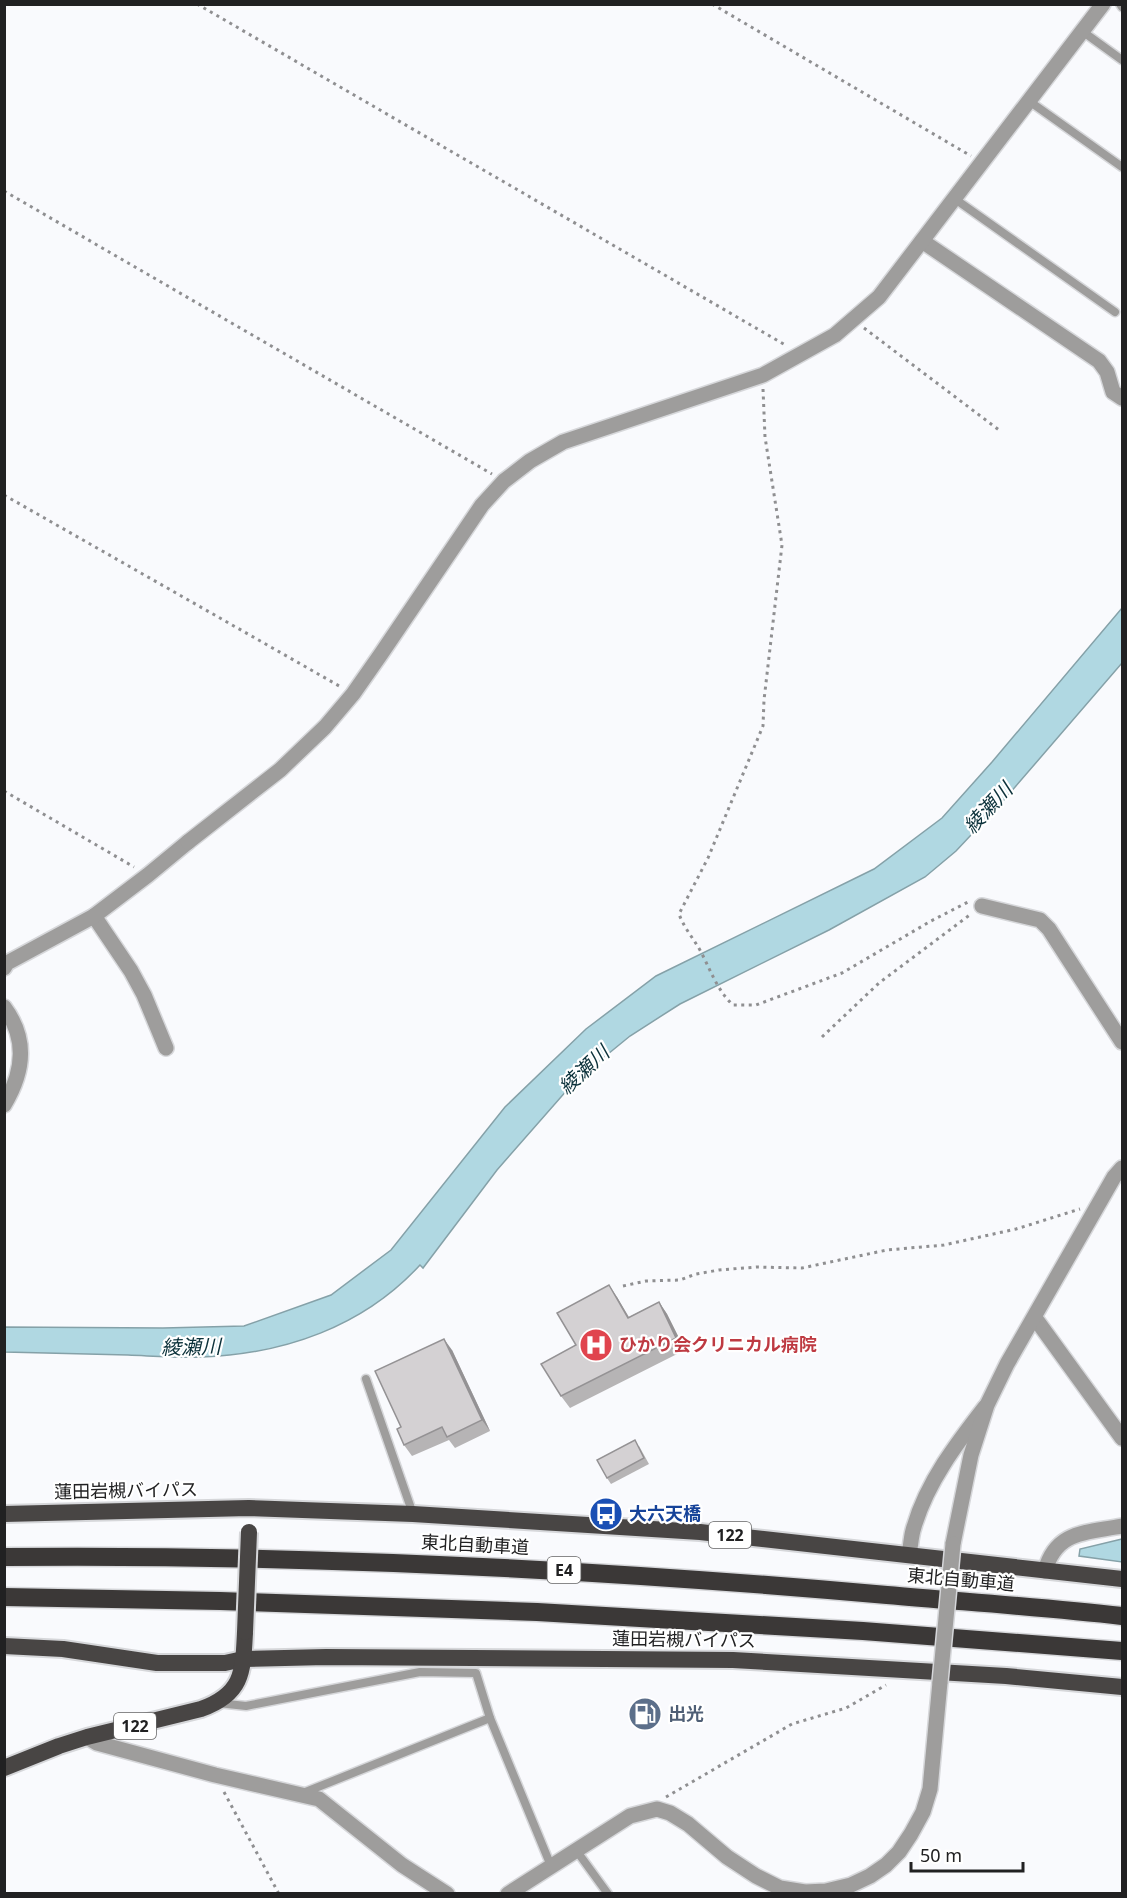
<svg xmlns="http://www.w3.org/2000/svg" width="1127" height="1898" viewBox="0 0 1127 1898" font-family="'Noto Sans','Noto Sans JP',sans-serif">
<rect width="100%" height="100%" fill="#f9fafd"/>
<!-- water -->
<g fill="#b0d8e2" stroke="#85a1a8" stroke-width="1.5">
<path d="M1122,608V663L1003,801L956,851L925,877L829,930L680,1004L630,1036L575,1081L497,1170L423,1268L420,1265C363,1327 284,1354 202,1357C177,1358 153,1356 128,1355C87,1354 46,1353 5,1352V1327L163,1328L244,1326L331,1295L391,1250L505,1107L586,1029L656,976L874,869L942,818L992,762Z"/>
<path d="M1122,1539V1562L1079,1556L1080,1549Z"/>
</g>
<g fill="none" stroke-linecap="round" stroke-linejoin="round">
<defs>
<g id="service">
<path d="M1120,4L1122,7"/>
<path d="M1082,31L1122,60"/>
<path d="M1029,101L1122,167"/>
<path d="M955,199L1115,312"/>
<path d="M366,1379L413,1514"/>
<path d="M218,1703L246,1706L420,1672L476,1673L490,1718L303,1793"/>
<path d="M490,1718L551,1866"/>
<path d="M576,1850L608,1894"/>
</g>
<g id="minor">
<path d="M922,241L1099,361L1107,372L1113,392L1122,398"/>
<path d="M982,906L1040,920L1049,929L1122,1042"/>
<path d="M94,916L131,971L144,995L166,1048"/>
<path d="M4,968L7,963L94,916L148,875L188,842"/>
<path d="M4,1007C28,1039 24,1072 4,1105"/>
<path d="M1035,1318L1122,1438"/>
<path d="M909,1554C911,1545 911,1535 914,1527C927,1482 957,1443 985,1407"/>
<path d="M87,1737L97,1743L215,1775L319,1799L402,1865L447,1894"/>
</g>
<g id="tertiary">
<path d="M188,842L280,770L325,727L353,694L381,654L482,505L504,481L530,461L563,442L763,375L835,335L879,297L1103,4"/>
<path d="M953,1544L971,1455L987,1405L1007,1364L1114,1177L1122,1168"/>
<path d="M1045,1571C1056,1530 1087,1533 1122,1526"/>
<path d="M508,1894L630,1816L657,1809L670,1813L688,1824L727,1857L756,1876L780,1888L805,1892L826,1891L851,1885L870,1876L886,1865L899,1852L911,1834L923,1812L930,1789L940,1682"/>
</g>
<g id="trunk">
<path d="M4,1514L249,1508L413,1514L700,1532L1122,1579"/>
<path d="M4,1646L63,1649L157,1663H225L243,1659L326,1657L733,1660L1006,1676L1122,1687"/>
<path d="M4,1768L59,1746L87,1737L201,1709C243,1694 243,1672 245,1632"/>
</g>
<g id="motorway">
<path d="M4,1557C299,1554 593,1569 887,1595C966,1602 1044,1607 1122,1616"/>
<path d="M4,1597L220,1601L537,1612L863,1631L1122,1651"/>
</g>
</defs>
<!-- service casing -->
<use href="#service" stroke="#d6d7da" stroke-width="11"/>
<!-- minor casing -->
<use href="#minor" stroke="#d6d7da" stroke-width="18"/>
<!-- tertiary casing -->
<use href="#tertiary" stroke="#d6d7da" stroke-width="18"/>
<!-- trunk casing -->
<use href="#trunk" stroke="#d6d7da" stroke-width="20"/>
<!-- motorway casing -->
<use href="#motorway" stroke="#d6d7da" stroke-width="21"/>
<!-- path -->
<g stroke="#8f8f91" stroke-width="3" stroke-dasharray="3 4.5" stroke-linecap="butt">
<path d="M197,4L787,346"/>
<path d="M712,4L971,156"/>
<path d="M4,191L492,474"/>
<path d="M864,328L999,430"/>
<path d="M763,389L765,437L782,545L764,700L763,726L708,858L679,914C684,928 694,939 701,952C711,971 717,990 733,1005H756L842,973L931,921L968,902"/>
<path d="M4,495L341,687"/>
<path d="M4,791L134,867"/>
<path d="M822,1037L879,983L971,914"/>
<path d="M623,1286L646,1281L680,1280L696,1274L719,1270L757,1267L802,1268L887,1250L944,1245L1016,1229L1080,1209"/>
<path d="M224,1792L279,1894"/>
<path d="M666,1797L792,1724L846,1708L886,1685"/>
</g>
<!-- service -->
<use href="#service" stroke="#9e9d9c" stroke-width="8"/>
<!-- minor -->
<use href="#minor" stroke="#9e9d9c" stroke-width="15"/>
<!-- tertiary -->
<use href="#tertiary" stroke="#9e9d9c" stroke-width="15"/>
<!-- trunk -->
<use href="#trunk" stroke="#484544" stroke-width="16"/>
<!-- motorway -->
<use href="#motorway" stroke="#3b3837" stroke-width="18"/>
<defs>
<path id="tertiary-bridge" d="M940,1682L953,1544"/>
<path id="trunk-bridge" d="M245,1632L249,1532"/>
</defs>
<!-- tertiary-bridge casing -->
<use href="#tertiary-bridge" stroke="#d6d7da" stroke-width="18" stroke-linecap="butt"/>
<!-- trunk-bridge casing -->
<use href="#trunk-bridge" stroke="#d6d7da" stroke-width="20" stroke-linecap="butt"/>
<!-- tertiary-bridge -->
<use href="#tertiary-bridge" stroke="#9e9d9c" stroke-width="15"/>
<!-- trunk-bridge -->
<use href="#trunk-bridge" stroke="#484544" stroke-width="16"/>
</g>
<!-- wall -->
<g fill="#b6b4b5">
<path d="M617,1297L629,1317L659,1302L667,1314L685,1350L570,1408L561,1396L576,1345Z"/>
<path d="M452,1350L490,1431L455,1448L449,1440L412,1456L404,1445L401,1427Z"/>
<path d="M639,1446L649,1464L611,1484L607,1478Z"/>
</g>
<!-- shaded-wall -->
<g fill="#949294">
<path d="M609,1285L617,1297L636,1330L628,1318Z"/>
<path d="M659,1302L667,1314L685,1350L676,1338Z"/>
<path d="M444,1339L452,1350L490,1431L482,1420Z"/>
</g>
<!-- building -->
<g fill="#d4d1d3" stroke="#949294" stroke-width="1.5">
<path d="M609,1285L628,1318L659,1302L676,1338L561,1396L541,1364L576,1345L557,1313Z"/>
<path d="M444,1339L482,1420L447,1437L442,1427L404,1445L397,1429L401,1427L375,1371Z"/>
<path d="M635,1440L644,1458L607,1478L597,1460Z"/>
</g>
<!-- icons -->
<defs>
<symbol id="hospital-disc" viewBox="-11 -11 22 22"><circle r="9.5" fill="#e0444e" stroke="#fff"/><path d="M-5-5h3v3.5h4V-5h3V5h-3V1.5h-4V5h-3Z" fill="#fff"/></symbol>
<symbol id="bus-disc" viewBox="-11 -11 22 22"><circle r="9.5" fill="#1a4fb4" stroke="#fff"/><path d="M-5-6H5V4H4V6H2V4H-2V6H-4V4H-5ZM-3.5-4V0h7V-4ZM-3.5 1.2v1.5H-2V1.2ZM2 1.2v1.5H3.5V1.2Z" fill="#fff"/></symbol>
<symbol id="fuel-disc" viewBox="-11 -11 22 22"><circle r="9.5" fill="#5c6f8a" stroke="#fff"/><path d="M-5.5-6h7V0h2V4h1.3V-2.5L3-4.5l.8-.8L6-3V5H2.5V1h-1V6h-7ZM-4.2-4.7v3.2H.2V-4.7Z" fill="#fff"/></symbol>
</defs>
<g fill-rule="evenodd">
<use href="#hospital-disc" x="577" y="1326" width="38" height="38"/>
<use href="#bus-disc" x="587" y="1495" width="38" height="38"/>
<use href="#fuel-disc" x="626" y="1695" width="38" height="38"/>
</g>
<g text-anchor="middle" stroke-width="4.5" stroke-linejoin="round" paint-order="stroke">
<!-- shield labels -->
<g fill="#fff" stroke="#646464" stroke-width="1.5">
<rect x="709" y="1522" width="42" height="26" rx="4.5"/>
<rect x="547.5" y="1557" width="33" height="26" rx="4.5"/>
<rect x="114" y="1713" width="42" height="26" rx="4.5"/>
</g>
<g font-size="16" font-weight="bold" fill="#212122">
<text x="730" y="1541">122</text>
<text x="564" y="1576">E4</text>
<text x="135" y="1732">122</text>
</g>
<!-- health labels -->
<g font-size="18" font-weight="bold" fill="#be3a42" stroke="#fff" text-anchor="start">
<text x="619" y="1351">ひかり会クリニカル病院</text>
</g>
<!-- street labels -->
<g font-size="18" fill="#212122" stroke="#fff">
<text transform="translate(126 1491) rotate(-1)" y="6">蓮田岩槻バイパス</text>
<text transform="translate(475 1545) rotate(3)" y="6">東北自動車道</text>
<text transform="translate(961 1580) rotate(5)" y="6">東北自動車道</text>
<text transform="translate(684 1640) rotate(1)" y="6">蓮田岩槻バイパス</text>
</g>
<!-- transit labels -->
<g font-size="18" font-weight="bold" fill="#164399" stroke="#fff" text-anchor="start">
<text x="629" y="1520">大六天橋</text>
</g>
<!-- service labels -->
<g font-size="18" font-weight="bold" fill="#4e5e75" stroke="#fff" text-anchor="start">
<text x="668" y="1720">出光</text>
</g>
<!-- water labels -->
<g font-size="20" font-style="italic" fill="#0b313a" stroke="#fff">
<text transform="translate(988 808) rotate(-47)" y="7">綾瀬川</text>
<text transform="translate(584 1070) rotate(-43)" y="7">綾瀬川</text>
<text transform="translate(191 1347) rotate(-1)" y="7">綾瀬川</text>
</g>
</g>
<!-- border -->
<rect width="1127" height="1898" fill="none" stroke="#212122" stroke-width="12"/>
<!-- scale -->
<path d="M911 1862v9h112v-9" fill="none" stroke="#212122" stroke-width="3"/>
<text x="920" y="1862" font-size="18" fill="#212122" stroke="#ffffff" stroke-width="4.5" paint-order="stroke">50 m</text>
</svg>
